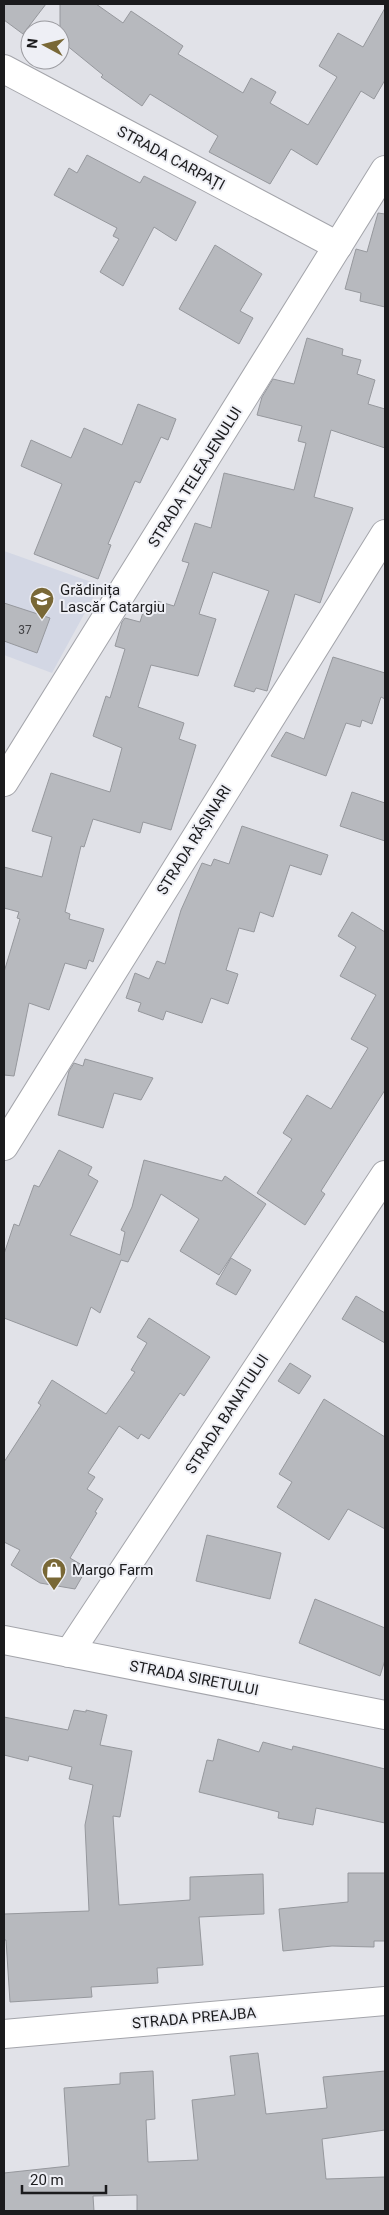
<svg xmlns="http://www.w3.org/2000/svg" width="389" height="2215" viewBox="0 0 389 2215" font-family="Roboto,sans-serif">
<rect width="100%" height="100%" fill="#e1e2e8"/>
<!-- built -->
<path fill="#d3d7e4" d="M4,551L100,585L52,673L4,655Z"/>
<!-- building -->
<g fill="#b7b9be" stroke="#96989d">
<path d="M4,4H46L23,34L4,20Z"/>
<path d="M60,4H96L123,23L131,11L183,46L178,54L243,93L251,78L276,92L270,103L308,125L337,77L319,66L338,33L363,47L385,8V80L374,99L361,91L317,165L291,149L270,184L209,152L218,136L150,94L142,106L101,77L103,75L60,40Z"/>
<path d="M87,155L140,183L144,176L196,202L176,241L154,227L123,286L100,272L119,239L113,236L117,228L54,195L69,168L77,173Z"/>
<path d="M378,213L385,214V307L360,301L361,293L345,289L356,249L367,252Z"/>
<path d="M215,245L262,274L240,311L253,318L239,344L179,309Z"/>
<path d="M307,338L343,349L342,355L361,360L357,374L375,380L368,404L385,409V448L331,430L314,497L353,508L320,603L295,594L267,691L256,688L254,692L234,686L269,591L213,572L199,614L216,619L198,676L151,665L138,707L184,723L179,739L196,745L171,830L143,822L140,833L93,819L84,847L81,846L65,912L70,914L69,919L104,929L93,962L89,960L86,969L65,963L49,1010L29,1003L14,1076L4,1075V972L20,919L17,918L19,912L4,908V867L42,877L52,837L32,831L51,773L110,792L122,748L93,736L106,696L110,698L125,649L115,646L122,622L125,618L140,622L145,606L152,608L154,600L174,606L189,563L182,561L195,523L211,528L224,473L294,490L306,443L298,441L302,426L257,415L262,397L273,379L294,384Z"/>
<path d="M138,404L176,419L168,440L161,437L140,483L135,481L108,544L111,545L98,579L34,554L62,484L21,466L31,440L71,458L84,428L122,445Z"/>
<path d="M4,603L50,618L37,653L4,641Z"/>
<path d="M333,657L385,673V699L381,697L372,724L362,720L360,727L346,723L326,776L271,756L286,732L304,739Z"/>
<path d="M352,792L385,803V841L340,826Z"/>
<path d="M242,826L328,855L321,875L290,865L273,917L260,912L254,932L239,928L226,970L238,974L228,1004L211,998L202,1023L166,1011L163,1020L138,1011L141,1003L126,998L135,973L149,979L157,961L165,964L181,910L202,863L211,866L214,859L229,864Z"/>
<path d="M352,912L385,932V1090L321,1191L325,1194L305,1225L257,1193L292,1139L283,1133L307,1095L331,1109L368,1048L351,1039L376,995L340,976L356,947L338,936Z"/>
<path d="M85,1059L153,1078L141,1100L114,1093L103,1128L58,1115L69,1071L74,1063L83,1066Z"/>
<path d="M59,1150L92,1167L88,1175L98,1181L70,1235L120,1255L125,1232L121,1230L132,1207L144,1160L222,1181L225,1176L266,1204L219,1275L180,1251L199,1219L161,1194L128,1262L121,1260L100,1313L91,1307L77,1346L4,1318V1254L14,1224L19,1226L34,1185L39,1187Z"/>
<path d="M231,1258L251,1270L236,1295L216,1284Z"/>
<path d="M356,1296L385,1313V1343L342,1319Z"/>
<path d="M149,1318L210,1357L184,1396L180,1393L149,1439L141,1434L138,1439L119,1426L88,1473L95,1477L87,1489L103,1499L95,1512L97,1513L70,1558L87,1568L75,1589L40,1583L11,1565L20,1550L4,1542V1462L41,1405L38,1403L52,1380L106,1414L135,1372L131,1370L147,1343L137,1337Z"/>
<path d="M290,1363L311,1376L299,1394L278,1381Z"/>
<path d="M324,1399L385,1437V1529L348,1509L329,1540L277,1507L292,1482L279,1474Z"/>
<path d="M207,1535L281,1553L270,1599L196,1581Z"/>
<path d="M315,1599L385,1628V1660L380,1676L299,1643Z"/>
<path d="M74,1710L86,1712V1710L107,1715L100,1745L132,1751L120,1817L113,1816L119,1905L190,1900V1877L263,1874L264,1914L199,1917L203,1965L157,1968L158,1983L91,1987L92,1997L10,2002L6,1940H4V1914L89,1911L85,1825L93,1785L69,1779L72,1767L29,1756L28,1761L4,1755V1717L68,1730Z"/>
<path d="M218,1739L259,1752L263,1742L292,1750L293,1746L385,1769V1823L316,1808L313,1825L278,1818L279,1812L199,1792L207,1760L213,1761Z"/>
<path d="M348,1873H385V1941H374V1947L332,1946L283,1951L279,1909L348,1902Z"/>
<path d="M258,2053L266,2114L327,2108L323,2077L385,2071V2130L322,2139L326,2179L385,2177V2211H137V2195L93,2196L94,2211H4V2173L69,2166L64,2088L120,2084V2073L153,2071L155,2119L146,2120L148,2162L198,2160L192,2100L235,2095L230,2056Z"/>
</g>
<g fill="none" stroke-linecap="round" stroke-linejoin="round">
<defs>
<g id="minor">
<path d="M4,69L338,246"/>
<path d="M4,782L385,170"/>
<path d="M4,1146L385,534"/>
<path d="M4,1640L385,1715"/>
<path d="M69,1653L385,1175"/>
<path d="M4,2034L385,2001"/>
</g>
</defs>
<!-- minor casing -->
<use href="#minor" stroke="#a4a5ab" stroke-width="30"/>
<!-- minor -->
<use href="#minor" stroke="#fff" stroke-width="28"/>
</g>
<!-- icons -->
<defs>
<symbol id="school-pin" viewBox="-11 -11 22 30"><path d="M0 17L-7.5 6A9.5 9.5 0 1 1 7.5 6Z" fill="#796836" stroke="#eeeff5"/><path d="M0-5L7-2L0 1L-7-2ZM-4 1L0 2.5L4 1V4Q0 6-4 4Z" fill="#fff"/></symbol>
<symbol id="shop-pin" viewBox="-11 -11 22 30"><path d="M0 17L-7.5 6A9.5 9.5 0 1 1 7.5 6Z" fill="#796836" stroke="#eeeff5"/><path d="M-5-2.5h2.3a2.7 3.5 0 0 1 5.4 0H5L5.5 6h-11ZM-1.5-2.5h3a1.5 2.3 0 0 0-3 0Z" fill="#fff"/></symbol>
</defs>
<g fill-rule="evenodd">
<use href="#school-pin" x="28" y="585" width="28" height="38"/>
<use href="#shop-pin" x="40" y="1556" width="28" height="38"/>
</g>
<g text-anchor="middle" stroke-width="4" stroke-linejoin="round" paint-order="stroke">
<!-- number labels -->
<g font-size="12" fill="#424245">
<text x="25" y="634">37</text>
</g>
<!-- street labels -->
<g font-size="15" fill="#1b1b1d" stroke="#eeeff5">
<text transform="translate(171 158) rotate(28)" y="5">STRADA CARPAȚI</text>
<text transform="translate(195 477) rotate(-58)" y="5">STRADA TELEAJENULUI</text>
<text transform="translate(194 840) rotate(-58)" y="5">STRADA RĂȘINARI</text>
<text transform="translate(227 1414) rotate(-57)" y="5">STRADA BANATULUI</text>
<text transform="translate(194 1678) rotate(11)" y="5">STRADA SIRETULUI</text>
<text transform="translate(194 2018) rotate(-5)" y="5">STRADA PREAJBA</text>
</g>
<!-- poi labels -->
<g font-size="15" fill="#1b1b1d" stroke="#eeeff5" text-anchor="start">
<text x="60" y="595">Grădinița<tspan x="60" dy="17">Lascăr Catargiu</tspan></text>
<text x="72" y="1575">Margo Farm</text>
</g>
</g>
<!-- border -->
<rect width="389" height="2215" fill="none" stroke="#1b1b1d" stroke-width="10"/>
<!-- north arrow -->
<g transform="translate(45 45) rotate(277)"><circle r="24" fill="#eeeff5" stroke="#9a9a9f"/>
<path d="M0-4L9 19L0 12L-9 19Z" fill="#796836"/>
<text y="-8" font-size="14" font-weight="bold" text-anchor="middle" fill="#1b1b1d">N</text>
</g>
<!-- scale -->
<path d="M22 2185v8h84v-8" fill="none" stroke="#1b1b1d" stroke-width="2.5"/>
<text x="30" y="2185" font-size="15" fill="#1b1b1d" stroke="#eeeff5" stroke-width="4" paint-order="stroke">20 m</text>
</svg>
